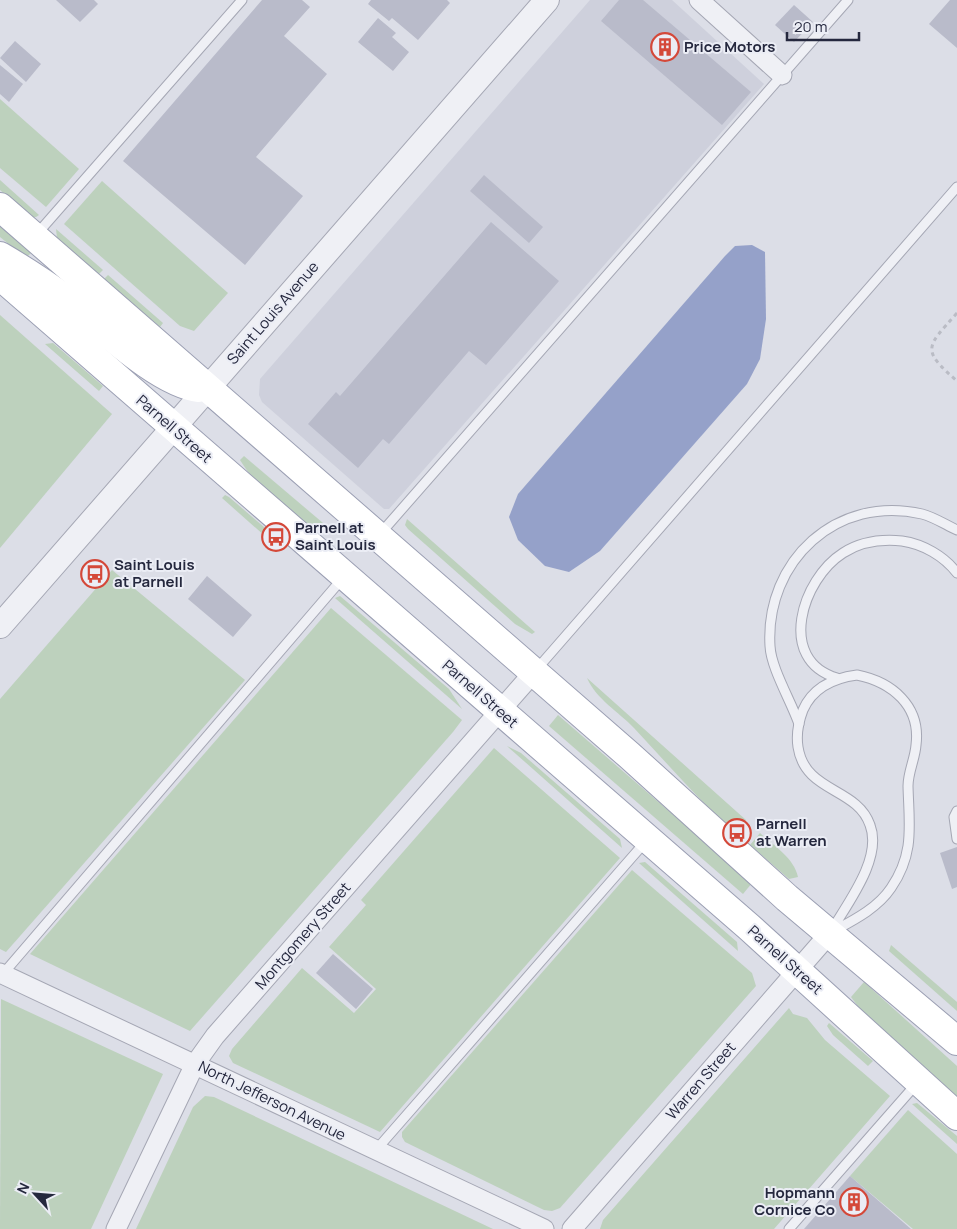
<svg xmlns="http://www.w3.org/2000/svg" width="957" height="1229" viewBox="0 0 957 1229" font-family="Manrope,sans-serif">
<rect width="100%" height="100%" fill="#dcdee7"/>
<!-- built -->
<path fill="#ced0dc" d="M590,0H672L764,84L389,509H384L262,402L259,395L260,379Z"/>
<!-- green -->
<g fill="#bdd1bd">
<path d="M0,99L79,169L46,207L0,168Z"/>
<path d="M0,180L39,215L36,217H30L0,190Z"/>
<path d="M102,181L228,293L194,331L180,326L64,224Z"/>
<path d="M0,224L32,252L26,258L0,237Z"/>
<path d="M56,229L103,270L98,275L57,238Z"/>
<path d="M108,275L163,323L160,327L104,279Z"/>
<path d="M0,315L112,414L0,548Z"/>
<path d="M53,343L103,386L99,391L45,344Z"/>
<path d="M244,456L323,523L316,532C290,515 256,487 240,460Z"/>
<path d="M225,495L229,497L271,533L266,537L222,498Z"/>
<path d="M407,519L535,632L532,634L515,624L408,529L405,525Z"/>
<path d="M112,570L245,680L6,952L0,949V699Z"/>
<path d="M340,596L449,689L462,709L335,598Z"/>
<path d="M331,608L462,720L453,732L190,1031L30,954Z"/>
<path d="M587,678L746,820L735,832C698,800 667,763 634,728C619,712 596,699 587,678Z"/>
<path d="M558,715L752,883L743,894L549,726Z"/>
<path d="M507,746L521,753L620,839L622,848Z"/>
<path d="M494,748L620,858L380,1132L233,1063L229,1056L232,1049L302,968L354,1013L376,989L329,947L366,905L361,900Z"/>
<path d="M760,833C774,846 794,858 798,877L789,879L750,845Z"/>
<path d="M645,862L737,942L738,951L639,863Z"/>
<path d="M632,870L752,973L756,986L560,1208L552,1211L544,1210L405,1142L402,1137V1132Z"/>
<path d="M891,945L957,1002V1011L889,951Z"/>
<path d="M864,982L957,1066V1097L863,1013L851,997Z"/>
<path d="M1,999L163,1074L91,1229H0Z"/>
<path d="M789,1008L793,1014L807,1018L825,1040L890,1096L774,1229H600L603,1220Z"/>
<path d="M829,1023L873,1061L868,1066L833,1035L827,1026Z"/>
<path d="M205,1096L214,1097L493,1229H136L193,1107Z"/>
<path d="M917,1103L957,1136V1144L912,1104Z"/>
<path d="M908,1110L957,1154V1229H913L850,1176Z"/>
</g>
<!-- water -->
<path fill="#95a1c9" d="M752,245L765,252L766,319L760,359L747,384L600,551L569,572L545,566L518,540L509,517L518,494L725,256L735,246Z"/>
<!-- building -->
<g fill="#b9bbca">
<path d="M56,0H94L98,4L80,22Z"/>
<path d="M262,0H302L310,7L284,36L327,74L256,157L303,196L245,265L123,161Z"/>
<path d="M371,0H447L450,3L418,40L392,18L389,21L368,4Z"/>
<path d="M619,0H643L751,92L722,125L601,21Z"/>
<path d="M950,0H957V48L929,24Z"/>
<path d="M794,5L813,22L794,42L775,25Z"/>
<path d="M378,18L396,33L392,37L409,52L393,71L358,42Z"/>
<path d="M15,41L41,64L26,82L0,58Z"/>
<path d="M0,65L23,84L9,102L0,94Z"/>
<path d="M484,175L543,227L529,243L470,191Z"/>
<path d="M491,222L559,281L486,365L469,351L389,444L383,439L358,468L308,424L336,392L340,396Z"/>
<path d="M207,576L252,615L233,637L188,599Z"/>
<path d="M957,847V887L952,889L940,853Z"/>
<path d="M333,954L373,989L356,1009L316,973Z"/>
<path d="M850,1176L911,1229H804Z"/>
</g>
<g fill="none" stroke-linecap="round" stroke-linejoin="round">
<defs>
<g id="service">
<path d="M36,235L242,0"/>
<path d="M380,534L848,0"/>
<path d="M536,670L957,187"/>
<path d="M857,675C892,682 921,706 916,745C915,759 908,772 908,786C909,825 915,853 891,888C877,909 852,921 830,933C846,905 883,859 870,825C857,787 805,793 798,747C796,734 798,723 803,710C813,687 834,678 857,675Z"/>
<path d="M837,678C776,660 802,579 843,553C860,542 882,539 902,541C923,544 944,556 957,573"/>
<path d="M799,724C791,701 771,668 770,646C765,561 837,494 922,514C934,517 946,525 957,530"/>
<path d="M957,811L954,817L957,839"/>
<path d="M2,975L342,579"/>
<path d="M376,1150L647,840"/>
<path d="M789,1229L918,1082"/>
</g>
<g id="minor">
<path d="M699,0L782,75"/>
<path d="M0,973L544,1229"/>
<path d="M116,1229L195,1064L215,1036L534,672"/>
<path d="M572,1229L830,933"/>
</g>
<path id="tertiary" d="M0,626L547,0"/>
<g id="primary">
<path d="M0,207L629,755L787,898L957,1041"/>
<path d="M0,256C22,269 44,283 64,298C97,323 159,384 199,388"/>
<path d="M0,276L749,927L957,1116"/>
</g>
</defs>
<!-- service casing -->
<use href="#service" stroke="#a5a7b4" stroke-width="11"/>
<!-- minor casing -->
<use href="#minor" stroke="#a5a7b4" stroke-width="21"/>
<!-- tertiary casing -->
<use href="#tertiary" stroke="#a5a7b4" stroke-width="26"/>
<!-- primary casing -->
<use href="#primary" stroke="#9b9fb3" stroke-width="30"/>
<!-- path -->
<path stroke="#babcc5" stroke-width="3" stroke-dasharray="4 4" stroke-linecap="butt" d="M957,313C927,347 920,349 957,381"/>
<!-- service -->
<use href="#service" stroke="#eff0f5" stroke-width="9"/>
<!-- minor -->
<use href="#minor" stroke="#eff0f5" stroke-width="19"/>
<!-- tertiary -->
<use href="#tertiary" stroke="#eff0f5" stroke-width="24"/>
<!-- primary -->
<use href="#primary" stroke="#fff" stroke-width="28"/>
</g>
<!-- icons -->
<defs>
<symbol id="building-ring" viewBox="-11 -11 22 22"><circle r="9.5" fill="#ebedf5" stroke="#d44839" stroke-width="1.5"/><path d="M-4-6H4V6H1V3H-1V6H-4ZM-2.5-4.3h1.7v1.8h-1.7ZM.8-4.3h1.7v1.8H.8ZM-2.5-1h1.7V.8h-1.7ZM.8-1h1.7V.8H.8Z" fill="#d44839"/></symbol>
<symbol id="bus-ring" viewBox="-11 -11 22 22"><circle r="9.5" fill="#ebedf5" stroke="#d44839" stroke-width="1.5"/><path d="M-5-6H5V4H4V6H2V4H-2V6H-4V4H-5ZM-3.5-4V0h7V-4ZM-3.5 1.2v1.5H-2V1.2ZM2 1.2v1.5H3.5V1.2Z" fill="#d44839"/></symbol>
</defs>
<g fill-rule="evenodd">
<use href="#building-ring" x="649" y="31" width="32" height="32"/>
<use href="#bus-ring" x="260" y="521" width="32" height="32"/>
<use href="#bus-ring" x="79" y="558" width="32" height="32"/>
<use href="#bus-ring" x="721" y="817" width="32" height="32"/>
<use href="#building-ring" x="838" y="1186" width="32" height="32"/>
</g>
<g text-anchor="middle" stroke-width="4" stroke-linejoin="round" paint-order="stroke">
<!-- poi labels -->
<g font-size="15" font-weight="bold" fill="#25283e" stroke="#ebedf5" text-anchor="start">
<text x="684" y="52">Price Motors</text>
<text x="295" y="533">Parnell at<tspan x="295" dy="17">Saint Louis</tspan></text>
<text x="114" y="570">Saint Louis<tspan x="114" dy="17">at Parnell</tspan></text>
<text x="756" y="829">Parnell<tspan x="756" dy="17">at Warren</tspan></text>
<text x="835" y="1198" text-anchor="end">Hopmann<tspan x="835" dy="17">Cornice Co</tspan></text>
</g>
<!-- street labels -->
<g font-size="15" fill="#25283e" stroke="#ebedf5">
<text transform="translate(273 313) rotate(-49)" y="5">Saint Louis Avenue</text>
<text transform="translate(174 429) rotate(41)" y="5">Parnell Street</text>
<text transform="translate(480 694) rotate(41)" y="5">Parnell Street</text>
<text transform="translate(303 936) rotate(-49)" y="5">Montgomery Street</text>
<text transform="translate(785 960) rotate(42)" y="5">Parnell Street</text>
<text transform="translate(701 1081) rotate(-49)" y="5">Warren Street</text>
<text transform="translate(272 1101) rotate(26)" y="5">North Jefferson Avenue</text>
</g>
</g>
<!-- north arrow -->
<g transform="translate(35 1194) rotate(296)" stroke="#ebedf5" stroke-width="4" paint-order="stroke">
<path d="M0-4L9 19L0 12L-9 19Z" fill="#25283e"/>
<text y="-8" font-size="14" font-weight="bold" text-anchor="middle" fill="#25283e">N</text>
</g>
<!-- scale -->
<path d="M787 32v8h72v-8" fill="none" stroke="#25283e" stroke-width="2.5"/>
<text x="794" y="32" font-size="15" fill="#25283e" stroke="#ebedf5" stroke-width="4" paint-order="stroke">20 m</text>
</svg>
